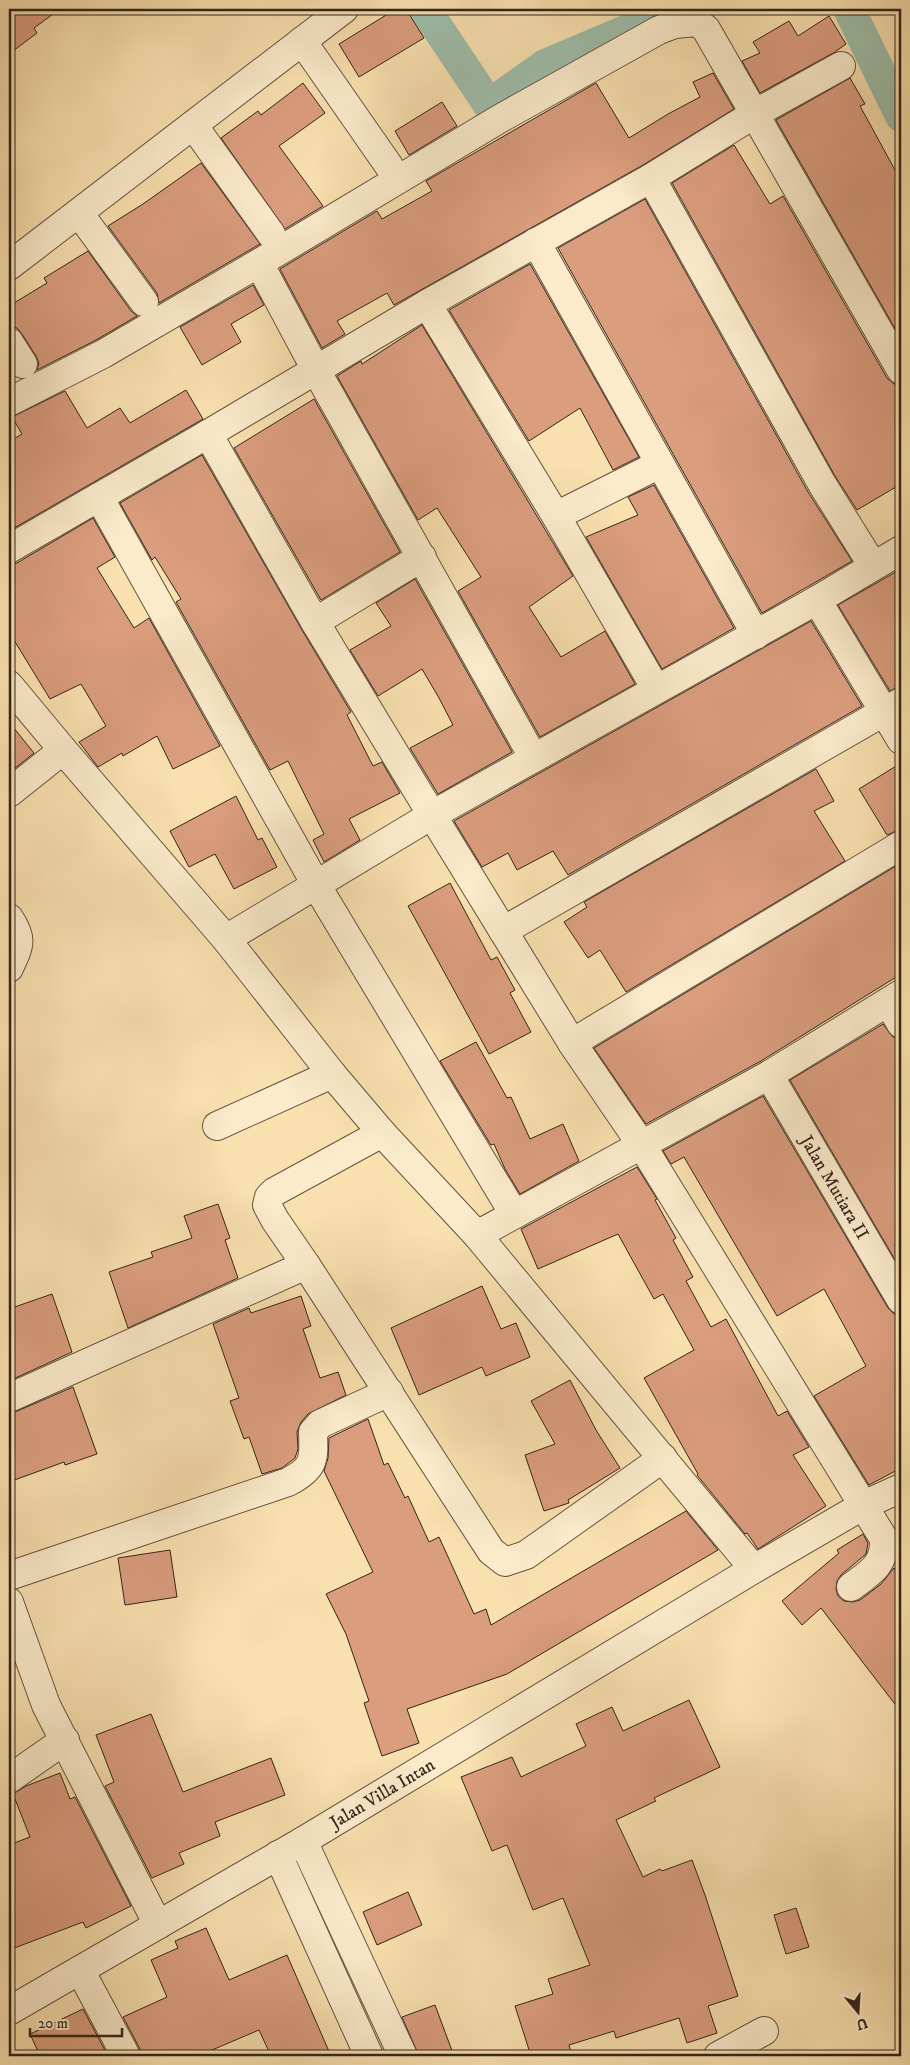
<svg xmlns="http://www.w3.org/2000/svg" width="910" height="2065" viewBox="0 0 910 2065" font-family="'IM FELL DW Pica',serif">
<rect width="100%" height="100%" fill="#f9e0af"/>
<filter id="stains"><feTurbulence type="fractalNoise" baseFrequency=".004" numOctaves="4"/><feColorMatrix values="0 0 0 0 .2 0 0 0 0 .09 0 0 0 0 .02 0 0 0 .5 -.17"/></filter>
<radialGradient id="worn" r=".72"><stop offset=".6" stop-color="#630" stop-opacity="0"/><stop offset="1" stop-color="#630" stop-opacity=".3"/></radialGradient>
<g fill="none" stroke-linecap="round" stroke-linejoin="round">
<!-- canal -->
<g stroke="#9ebda9" stroke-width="32">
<path d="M425,9L489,105L545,65L678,9"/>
<path d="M849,9L901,116"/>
</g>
</g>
<!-- building -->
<g fill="#da9d7e" stroke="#33241b">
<path d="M9,9H60L34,28L37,33L9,54Z"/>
<path d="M396,9H406L424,38L359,77L339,44Z"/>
<path d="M829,16L846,44L835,52L760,93L742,61L760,53L753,42L789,21L798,36Z"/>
<path d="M713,73L734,109L643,165L394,305L387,293L337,321L345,334L322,348L280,269L377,211L382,219L432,191L426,181L596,83L629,138L668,114L700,97L693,82Z"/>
<path d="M850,78L865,104L860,106L901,181V339L776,120Z"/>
<path d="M303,83L325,113L279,146L323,206L285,229L221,138L258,111L261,115Z"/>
<path d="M442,102L457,126L409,155L395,131Z"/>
<path d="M734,145L770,204L783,196L887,378L894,384L901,386V484L857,510L835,476L672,183Z"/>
<path d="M201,163L260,244L159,303L157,293L108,226L143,204Z"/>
<path d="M645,199L808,492L852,561L762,613L558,248Z"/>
<path d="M88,251L131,311L137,316L96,340L37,370L39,363L36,356L22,334L17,328L9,326V306L47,283L44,278Z"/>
<path d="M530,264L639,457L613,470L580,408L529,441L449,310Z"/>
<path d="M253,285L264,305L231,324L241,342L202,365L180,327Z"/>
<path d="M422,325L573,576L529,607L561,657L605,631L635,684L540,737L458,591L481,577L437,508L418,520L337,376L361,361L362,364Z"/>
<path d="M186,390L203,419L9,531V442L22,434L12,417L65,391L87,428L120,408L130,423Z"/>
<path d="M314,399L400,552L321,600L234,448Z"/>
<path d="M202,455L302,630L351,712L347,715L373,766L382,762L400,793L349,819L360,840L324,862L313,840L324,834L288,761L270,770L176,602L181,599L155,557L152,560L120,503Z"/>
<path d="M654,485L734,628L662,669L586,537L638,515L628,497Z"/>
<path d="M93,518L115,557L97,568L134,628L149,618L220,746L173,769L157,736L123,756L122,753L98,767L79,742L106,726L81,684L50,699L9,632V565L17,563Z"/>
<path d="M901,569V685L890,691L838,605Z"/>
<path d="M415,579L512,752L438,794L410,748L453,725L439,698L422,669L378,696L350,650L391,626L376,603Z"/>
<path d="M811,621L862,706L568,875L553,851L517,870L508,853L482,867L454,821Z"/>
<path d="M9,722L34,753L9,773Z"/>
<path d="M901,763V829L887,835L859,789Z"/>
<path d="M816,769L834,801L814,811L845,861L626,992L600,950L588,958L564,922L587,907L584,902Z"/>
<path d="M236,796L258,840L262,838L277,867L234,889L215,854L189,867L170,831Z"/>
<path d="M901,863V974L761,1061L646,1124L594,1048Z"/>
<path d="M450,883L491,960L497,957L515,990L510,993L531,1032L489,1054L408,906Z"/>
<path d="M883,1024L893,1037L901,1040V1270L790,1080Z"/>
<path d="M476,1042L507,1098L511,1097L530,1139L563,1124L579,1161L520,1194L505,1169L494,1144L491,1145L440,1061Z"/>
<path d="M763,1096L888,1308L894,1314L901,1316V1468L869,1485L814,1396L866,1366L824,1289L777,1316L684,1157L671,1164L663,1151Z"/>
<path d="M637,1167L657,1199L655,1200L676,1238L673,1240L693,1277L686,1281L711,1327L726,1319L778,1416L787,1411L809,1447L793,1455L826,1506L758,1549L747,1533L745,1534L697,1475L698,1474L644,1378L694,1350L663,1294L654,1299L618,1234L538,1269L521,1229Z"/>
<path d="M218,1204L230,1238L225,1240L238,1278L128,1328L109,1272L153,1257L151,1252L192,1238L184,1216Z"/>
<path d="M482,1286L501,1329L516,1323L530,1357L486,1376L482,1367L419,1395L391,1328Z"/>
<path d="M52,1294L72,1352L9,1381V1309Z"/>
<path d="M301,1296L311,1326L303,1329L320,1378L338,1372L346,1395L308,1414L301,1422L297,1432L298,1449L295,1458L282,1468L262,1474L249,1437L244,1439L230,1401L239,1398L213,1324L249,1308L251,1313Z"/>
<path d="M570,1380L596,1430L620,1468L568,1500L569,1503L544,1511L525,1455L555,1444L531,1401Z"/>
<path d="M73,1387L97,1454L65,1465L64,1462L9,1482V1413L15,1412Z"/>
<path d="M368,1419L384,1465L388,1463L405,1498L408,1496L429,1542L439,1537L474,1614L486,1609L491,1625L686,1511L718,1550L507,1674L407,1709L419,1743L382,1756L364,1703L369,1701L346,1634L326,1594L373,1572L324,1471L328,1458L329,1438Z"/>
<path d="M863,1534L868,1543L866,1554L841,1575L837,1581L836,1589L838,1596L844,1601L853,1602L860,1600L881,1584L894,1568L901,1581V1712L821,1608L802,1625L782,1601L839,1553L837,1550Z"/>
<path d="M170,1550L177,1597L125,1605L118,1558Z"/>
<path d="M689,1700L720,1767L654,1798L656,1801L616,1820L643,1877L660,1869L662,1871L692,1860L705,1895L738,1996L708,2006L717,2033L687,2043L679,2018L616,2038L614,2031L569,2045L572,2056H531L515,2006L553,1994L548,1979L590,1965L563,1898L533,1910L507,1845L492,1851L461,1777L512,1757L521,1777L586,1746L576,1724L612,1707L623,1731Z"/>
<path d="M151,1714L183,1792L271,1758L285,1795L215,1822L220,1836L179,1853L184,1864L152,1878L105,1786L114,1782L96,1735Z"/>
<path d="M60,1773L70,1799L75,1797L131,1906L86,1928L83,1922L9,1950V1845L30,1837L13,1794L26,1786Z"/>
<path d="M408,1892L422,1925L377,1945L363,1912Z"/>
<path d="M796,1908L809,1947L786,1954L774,1915Z"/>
<path d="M206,1928L229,1980L287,1955L331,2056H271L259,2030L198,2056H142L140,2049L123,2017L167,1997L151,1960L178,1948L175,1941Z"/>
<path d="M435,2005L454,2056H419L402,2017Z"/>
<path d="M83,2009L108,2056H40L30,2034Z"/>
</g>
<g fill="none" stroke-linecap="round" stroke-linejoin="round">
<defs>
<g id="minor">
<path d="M302,41L389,166"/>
<path d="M193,125L271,234"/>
<path d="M651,178L822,484L873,566"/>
<path d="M79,213L144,302"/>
<path d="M536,242L756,635"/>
<path d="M259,263L316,370L533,757"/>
<path d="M9,266L344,9"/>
<path d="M427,304L556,516L656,689"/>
<path d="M9,342L23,364"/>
<path d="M9,402L103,354L259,263L501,118L659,30L675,24L697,22L706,29L901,370"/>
<path d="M208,434L315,622L432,815L572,1043L641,1144L884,1539C885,1565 871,1572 851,1587"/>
<path d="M99,497L315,883L514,1214"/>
<path d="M556,516L660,464"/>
<path d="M9,549L208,434L427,304L651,178L756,113L841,66"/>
<path d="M817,600L901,550"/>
<path d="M315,622L422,557"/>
<path d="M9,685L63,750L226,939L332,1074L382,1133L477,1235L754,1569"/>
<path d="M9,793L63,750"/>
<path d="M9,918C24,940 19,946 9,968"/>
<path d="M503,931L901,702"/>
<path d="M226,939L432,815L817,600L901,740"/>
<path d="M888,1002L901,1024"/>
<path d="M572,1043L901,845"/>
<path id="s1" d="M769,1075L901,1300"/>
<path d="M217,1126L332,1074"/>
<path d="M477,1235L769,1075L901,994"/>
<path d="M306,1265L491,1551L505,1562L526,1555L663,1458"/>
<path d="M9,1398L306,1265L275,1220L267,1205L269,1197L274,1192L382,1133"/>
<path d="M9,1576L288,1482C315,1468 314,1460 313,1432L320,1424L389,1392"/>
<path d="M9,1602L46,1705L158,1925"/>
<path d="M9,1779L65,1740"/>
<path d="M303,1841L403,2056"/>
<path d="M278,1855L369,2056"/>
<path d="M80,1970L126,2056"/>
<path id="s2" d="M9,2011L303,1841L754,1569L864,1505L901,1488"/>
<path d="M718,2056L764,2031"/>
</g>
</defs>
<!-- minor casing -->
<use href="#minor" stroke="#645340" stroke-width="30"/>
<!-- minor -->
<use href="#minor" stroke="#fbebcb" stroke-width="28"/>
</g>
<g text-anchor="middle" stroke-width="5" stroke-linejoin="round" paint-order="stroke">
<!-- street labels -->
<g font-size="18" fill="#33241b" stroke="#fbebcb">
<text dy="6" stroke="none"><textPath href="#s1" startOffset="130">Jalan Mutiara II</textPath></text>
<text dy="6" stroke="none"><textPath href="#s2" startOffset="432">Jalan Villa Intan</textPath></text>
</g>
</g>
<!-- margin -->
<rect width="910" height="2065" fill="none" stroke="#f9e0af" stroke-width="30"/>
<rect x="10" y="10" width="890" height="2045" fill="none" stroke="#33241b" stroke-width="2.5"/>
<rect x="15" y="15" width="880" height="2035" fill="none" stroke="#33241b"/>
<!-- north arrow -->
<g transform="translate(858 2012) rotate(162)" stroke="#fbebcb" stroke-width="4" paint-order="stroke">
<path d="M0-4L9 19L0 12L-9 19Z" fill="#33241b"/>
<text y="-8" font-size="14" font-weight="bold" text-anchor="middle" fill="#33241b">U</text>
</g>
<!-- scale -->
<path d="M30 2028v8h92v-8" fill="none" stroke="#33241b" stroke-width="2.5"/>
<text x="38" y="2028" font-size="15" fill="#33241b" stroke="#fbebcb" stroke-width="4" paint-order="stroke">20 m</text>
<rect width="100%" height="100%" filter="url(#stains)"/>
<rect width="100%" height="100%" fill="url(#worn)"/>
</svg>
